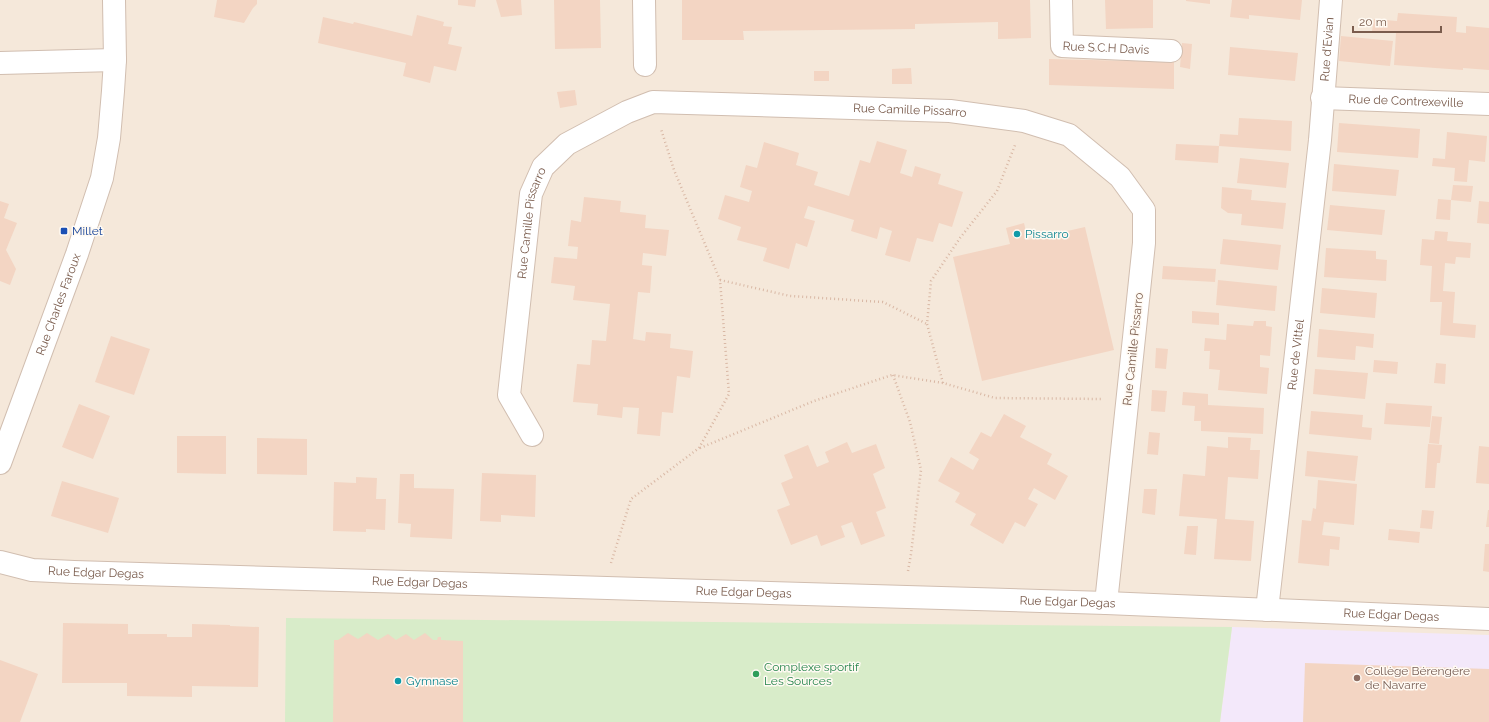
<svg xmlns="http://www.w3.org/2000/svg" width="1489" height="722" viewBox="0 0 1489 722" font-family="Raleway,sans-serif">
<rect width="100%" height="100%" fill="#fdf6ec"/>
<!-- residential -->
<rect fill="#f5e8da" x="0" y="0" width="1489" height="722"/>
<!-- education -->
<path fill="#f3e8fa" d="M1232,627L1489,635V722H1220Z"/>
<!-- green -->
<path fill="#d8ecc9" d="M286,618L1232,627L1220,722H285Z"/>
<!-- building -->
<g fill="#f3d5c3">
<path d="M217,0H257V4L253,8L244,23L214,17Z"/>
<path d="M458,0H476L475,7L458,5Z"/>
<path d="M496,0H521L522,15L501,17Z"/>
<path d="M554,0H600L601,48L555,49Z"/>
<path d="M682,0H1030L1031,38L998,39V22L915,24V29L743,31L744,40H682Z"/>
<path d="M1105,0H1153V28L1106,29Z"/>
<path d="M1186,0H1210V4L1186,1Z"/>
<path d="M1232,0H1302L1300,20L1249,15V19L1230,17Z"/>
<path d="M1398,13L1457,17L1456,32L1466,33V26L1489,28V70L1463,68V70L1394,65L1396,33L1372,31L1374,19L1397,21Z"/>
<path d="M417,15L444,22L443,26L452,27L448,44L462,47L456,71L434,66L430,83L403,76L406,63L318,43L323,17L353,24L354,22L412,36Z"/>
<path d="M1341,36L1393,41L1390,66L1339,61Z"/>
<path d="M1182,43L1192,44L1190,69L1180,67Z"/>
<path d="M1230,47L1298,53L1295,81L1228,75Z"/>
<path d="M1049,59L1174,62V89L1049,85Z"/>
<path d="M911,68L912,84H892V69Z"/>
<rect x="814" y="71" width="15" height="10"/>
<path d="M575,90L577,105L560,108L557,92Z"/>
<path d="M1239,118L1292,121L1291,151L1219,146L1220,134L1238,135Z"/>
<path d="M1339,123L1420,129L1418,158L1337,152Z"/>
<path d="M1447,132L1487,136L1485,162L1469,160L1467,182L1454,181L1455,168L1432,166L1433,158L1445,159Z"/>
<path d="M877,141L907,150L900,173L912,177L915,166L941,174L938,184L963,192L952,227L939,223L933,242L917,238L910,262L885,255L892,231L880,227L877,239L851,231L854,220L808,206L804,218L815,221L807,247L796,243L789,269L763,261L767,248L737,240L741,227L718,219L725,195L749,202L752,191L740,187L746,165L757,168L764,142L799,153L796,165L818,172L814,185L849,196L860,160L870,163Z"/>
<path d="M1176,144L1219,146L1218,163L1175,160Z"/>
<path d="M1240,158L1289,163L1286,188L1237,183Z"/>
<path d="M1334,164L1399,170L1396,196L1332,191Z"/>
<path d="M1453,185L1473,186L1471,202L1451,200L1450,220L1436,219L1438,199L1451,200Z"/>
<path d="M1222,187L1252,190L1251,200L1286,203L1283,229L1241,225L1242,214L1228,213L1221,208Z"/>
<path d="M584,197L621,201L620,212L646,215L645,228L669,230L666,256L643,253L642,265L652,266L650,293L638,292L633,339L645,341L646,332L671,334L670,348L693,351L690,378L677,376L673,413L662,412L660,436L637,434L639,408L623,407L622,418L597,415L598,404L573,402L577,364L590,365L592,340L606,341L610,304L573,300L575,286L551,283L554,257L577,259L578,247L568,246L571,220L581,222Z"/>
<path d="M0,201L9,204L4,218L17,223L6,250L16,269L10,285L0,281Z"/>
<path d="M1479,201L1489,202V224L1477,223Z"/>
<path d="M1330,205L1385,210L1382,235L1327,230Z"/>
<path d="M1024,223L1028,240L1085,227L1114,350L982,381L953,257L1010,244L1006,228Z"/>
<path d="M1435,231L1448,232L1447,241L1471,243L1470,258L1456,257L1455,264L1445,263L1443,291L1455,292L1453,323L1476,325L1475,338L1440,335L1442,302H1430L1432,266L1420,265L1422,239L1434,240Z"/>
<path d="M1223,239L1281,245L1278,270L1220,264Z"/>
<path d="M1326,248L1376,251V259L1387,260L1386,281L1324,277Z"/>
<path d="M1163,266L1216,269L1215,282L1162,279Z"/>
<path d="M1218,280L1277,286L1275,311L1216,305Z"/>
<path d="M1322,288L1377,293L1375,318L1320,313Z"/>
<path d="M1192,311L1219,313V325L1192,323Z"/>
<path d="M1254,321H1266V326L1272,327L1270,356L1260,355V367L1269,368L1267,394L1218,390L1220,370L1209,369L1210,351H1204L1205,338L1226,340L1227,324L1253,326Z"/>
<path d="M1319,329L1374,334L1373,348L1356,346L1355,360L1317,357Z"/>
<path d="M111,336L150,349L134,395L95,382Z"/>
<path d="M1156,348L1168,349L1166,369L1155,368Z"/>
<path d="M1374,360L1398,362L1397,374L1373,372Z"/>
<path d="M1436,363L1446,364L1445,384L1434,383Z"/>
<path d="M1315,369L1368,373L1365,399L1313,394Z"/>
<path d="M1152,390L1167,391L1165,412L1151,411Z"/>
<path d="M1183,392L1208,394V405L1264,408L1263,434L1201,431V421H1194L1195,406L1182,405Z"/>
<path d="M1386,403L1432,406L1430,427L1384,424Z"/>
<path d="M79,404L110,416L93,459L62,447Z"/>
<path d="M1311,411L1363,415L1362,427L1372,428L1371,440L1309,434Z"/>
<path d="M1004,414L1026,426L1020,437L1052,454L1047,464L1068,476L1055,500L1034,488L1028,499L1038,504L1025,527L1015,522L1003,544L970,525L976,514L955,502L960,493L938,481L951,457L973,470L979,459L969,453L981,432L991,437Z"/>
<path d="M1432,416L1442,417L1439,444L1429,443Z"/>
<path d="M1149,432L1160,433L1158,455L1147,454Z"/>
<path d="M177,436H226V474L177,473Z"/>
<path d="M1228,437L1251,438L1250,450H1260L1258,479L1228,477L1225,519L1254,521L1251,561L1214,559L1217,519L1179,516L1183,474L1205,476L1207,446L1228,448Z"/>
<path d="M257,438L307,439V475L257,474Z"/>
<path d="M847,442L852,453L876,444L885,468L873,474L886,508L876,512L885,536L861,545L852,522L841,526L845,537L821,546L817,535L791,545L777,510L790,505L781,483L793,478L784,455L808,445L817,467L829,462L825,452Z"/>
<path d="M1428,444L1442,445L1440,463H1437L1435,488H1425Z"/>
<path d="M1479,446L1489,447V484L1476,483Z"/>
<path d="M1307,451L1358,456L1355,481L1305,476Z"/>
<path d="M482,473L536,475L535,517L501,515V522L480,521Z"/>
<path d="M400,474H414V488L454,489L452,539L410,537L411,524L398,523Z"/>
<path d="M356,477L377,478L376,499H386L385,530L366,529V532L333,531L334,482L356,483Z"/>
<path d="M1318,480L1357,484L1354,525L1324,522L1322,535L1340,537L1339,550L1330,549L1329,566L1298,563L1302,520L1311,521L1313,508L1316,509Z"/>
<path d="M62,481L119,498L108,533L51,516Z"/>
<path d="M1144,489H1157L1155,515L1142,513Z"/>
<path d="M1422,510L1434,511L1432,529L1420,528Z"/>
<path d="M1488,510H1489V527H1486Z"/>
<path d="M1187,526H1198L1196,555L1184,554Z"/>
<path d="M1389,529L1420,532L1419,543L1388,540Z"/>
<path d="M1485,544H1489V572L1483,571Z"/>
<path d="M63,623L128,624V634H167V637H192V624L230,625V626L259,627L258,687L192,686V697L127,696V683H62Z"/>
<path d="M348,633L358,639L367,633L378,640L388,634L396,640L406,634L414,640L425,633L433,640H437L438,637H441V640L463,641V722H333L334,640H338Z"/>
<path d="M0,660L38,674L20,722H0Z"/>
<path d="M1305,663L1489,669V722H1303Z"/>
</g>
<g fill="none" stroke-linecap="round" stroke-linejoin="round">
<defs>
<g id="street">
<path d="M644,0L645,65"/>
<path id="s1" d="M1061,0L1062,46L1171,51"/>
<path d="M0,63L115,60"/>
<path id="s2" d="M1322,98L1489,104"/>
<path id="s3" d="M532,435L509,395L531,194L543,167L567,144L627,112L653,102L950,111L1024,121L1069,135L1120,177L1144,210V243L1106,603"/>
<path id="s4" d="M0,463L77,254L102,178L109,138L113,91L115,60L114,0"/>
<path id="s5" d="M0,562L32,570L74,572L1106,603L1489,619"/>
<path id="s6" d="M1267,610L1320,140L1331,0"/>
</g>
</defs>
<!-- street casing -->
<use href="#street" stroke="#d1beb0" stroke-width="24"/>
<!-- path -->
<g stroke="#d9b8a5" stroke-width="2.5" stroke-dasharray="1 3" stroke-linecap="butt">
<path d="M720,280L790,296L883,302L927,324"/>
<path d="M893,375L910,422L921,470L911,554L908,571"/>
<path d="M943,383L927,324L931,281L960,238L997,191L1015,145"/>
<path d="M700,448L814,401L892,375L943,383L995,398L1101,399"/>
<path d="M611,563L631,499L699,448L729,394L720,280L674,170L661,129"/>
</g>
<!-- street -->
<use href="#street" stroke="#fff" stroke-width="22"/>
</g>
<!-- markers -->
<rect fill="#1a4fb4" stroke="#fffaf3" stroke-width="1.5" x="60" y="227" width="8" height="8" rx="2"/>
<g fill="#0f9aa8" stroke="#fffaf3" stroke-width="1.5">
<circle cx="1017" cy="234" r="4"/>
<circle cx="398" cy="681" r="4"/>
</g>
<circle fill="#2e9e5b" stroke="#fffaf3" stroke-width="1.5" cx="756" cy="674" r="4"/>
<circle fill="#8d6e63" stroke="#fffaf3" stroke-width="1.5" cx="1357" cy="678" r="4"/>
<g text-anchor="middle" stroke-width="3" stroke-linejoin="round" paint-order="stroke">
<!-- street labels -->
<g font-size="12" fill="#7a5c4d" stroke="#fffaf3">
<text dy="4" stroke="none"><textPath href="#s1" startOffset="90">Rue S.C.H Davis</textPath></text>
<text dy="4" stroke="none"><textPath href="#s6" startOffset="564">Rue d'Evian</textPath></text>
<text dy="4" stroke="none"><textPath href="#s2" startOffset="84">Rue de Contrexeville</textPath></text>
<text dy="4" stroke="none"><textPath href="#s3" startOffset="664">Rue Camille Pissarro</textPath></text>
<text dy="4" stroke="none"><textPath href="#s3" startOffset="220">Rue Camille Pissarro</textPath></text>
<text dy="4" stroke="none"><textPath href="#s4" startOffset="169">Rue Charles Faroux</textPath></text>
<text transform="translate(1133 349) rotate(-84)" y="4">Rue Camille Pissarro</text>
<text dy="4" stroke="none"><textPath href="#s6" startOffset="257">Rue de Vittel</textPath></text>
<text dy="4" stroke="none"><textPath href="#s5" startOffset="97">Rue Edgar Degas</textPath></text>
<text dy="4" stroke="none"><textPath href="#s5" startOffset="421">Rue Edgar Degas</textPath></text>
<text dy="4" stroke="none"><textPath href="#s5" startOffset="745">Rue Edgar Degas</textPath></text>
<text dy="4" stroke="none"><textPath href="#s5" startOffset="1069">Rue Edgar Degas</textPath></text>
<text dy="4" stroke="none"><textPath href="#s5" startOffset="1393">Rue Edgar Degas</textPath></text>
</g>
<!-- transit labels -->
<g font-size="12" fill="#164399" stroke="#fffaf3" text-anchor="start">
<text x="72" y="235">Millet</text>
</g>
<!-- culture labels -->
<g font-size="12" fill="#0d838f" stroke="#fffaf3" text-anchor="start">
<text x="1025" y="238">Pissarro</text>
<text x="406" y="685">Gymnase</text>
</g>
<!-- leisure labels -->
<g font-size="12" fill="#27864d" stroke="#fffaf3" text-anchor="start">
<text x="764" y="671">Complexe sportif<tspan x="764" dy="14">Les Sources</tspan></text>
</g>
<!-- education labels -->
<g font-size="12" fill="#785e54" stroke="#fffaf3" text-anchor="start">
<text x="1365" y="675">Collège Bérengère<tspan x="1365" dy="14">de Navarre</tspan></text>
</g>
</g>
<!-- scale -->
<path d="M1353 26v6h88v-6" fill="none" stroke="#7a5c4d" stroke-width="2"/>
<text x="1359" y="26" font-size="12" fill="#7a5c4d" stroke="#fffaf3" stroke-width="3" paint-order="stroke">20 m</text>
</svg>
